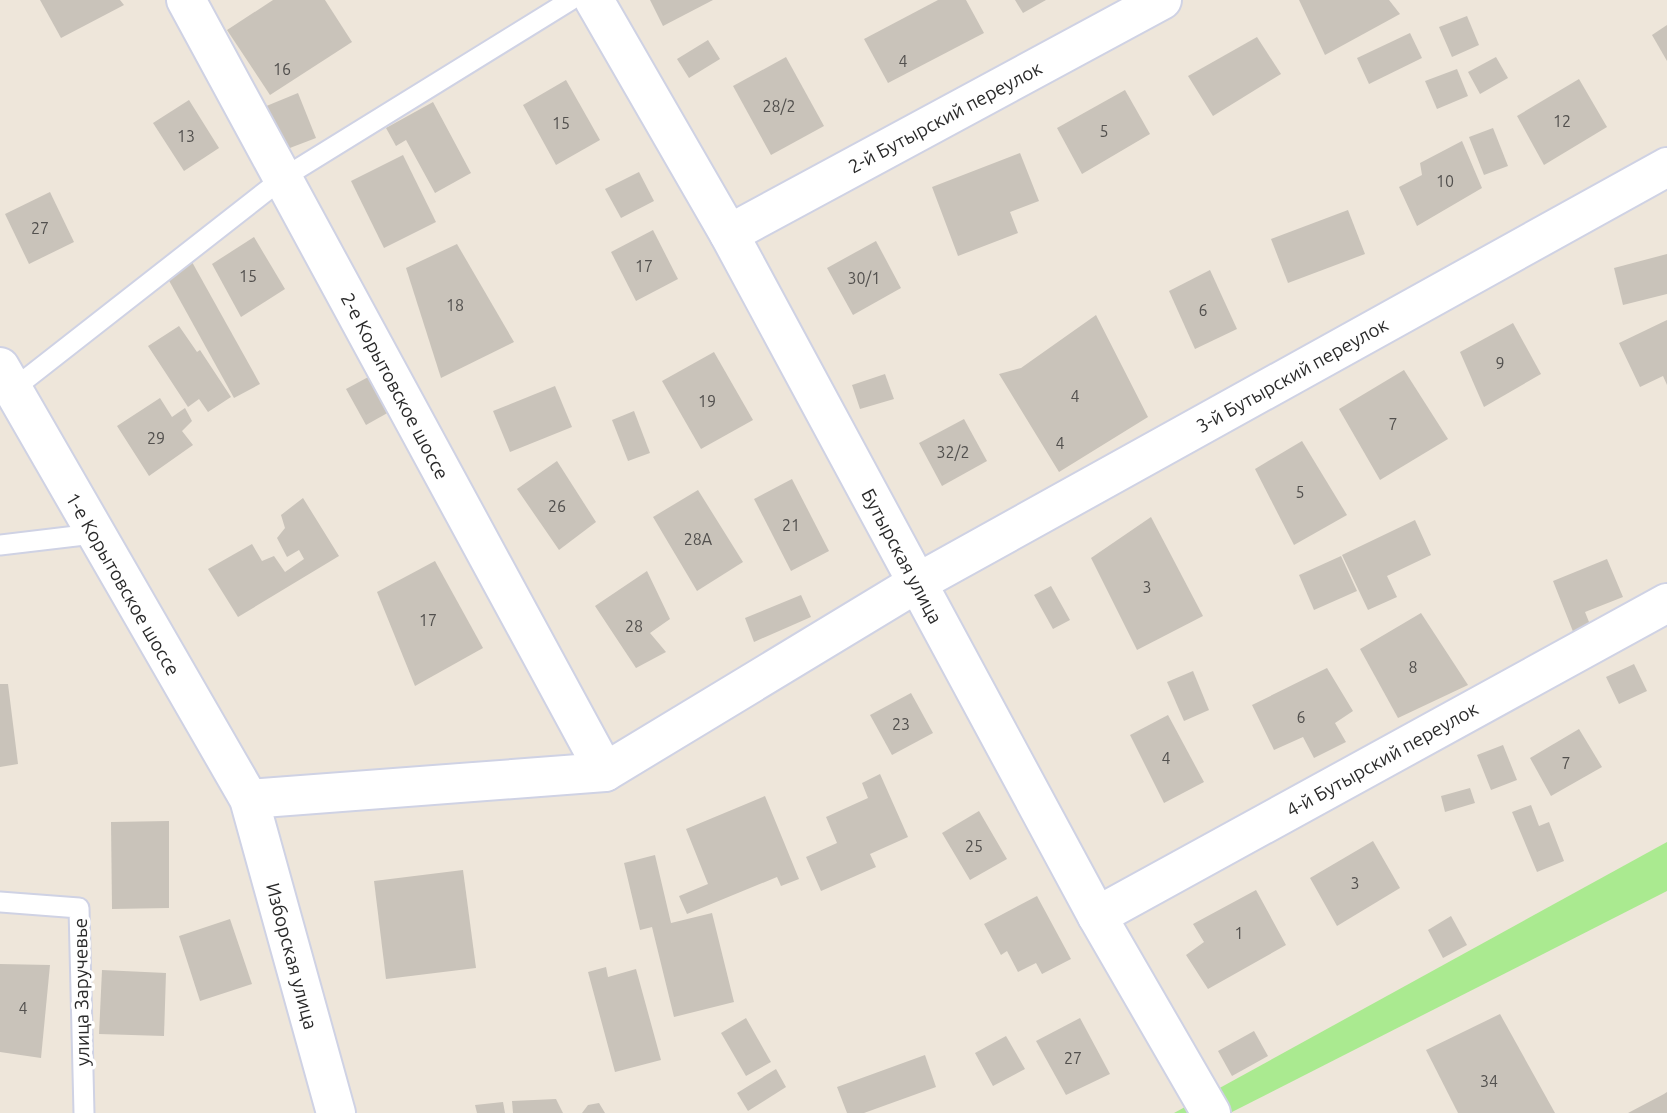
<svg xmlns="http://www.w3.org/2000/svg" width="1667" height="1113" viewBox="0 0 1667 1113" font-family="Ubuntu,sans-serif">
<rect width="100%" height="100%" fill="#eee6da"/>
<!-- green -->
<path fill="#aaea90" d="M1667,842V891L1230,1113H1174Z"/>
<!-- building -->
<g fill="#c9c3ba">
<path d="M40,0H120L124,5L61,38Z"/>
<path d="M273,0H325L352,42L270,95L227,30Z"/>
<path d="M650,0H713L663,26Z"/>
<path d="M938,0H966L984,33L888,83L864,39Z"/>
<path d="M1015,0H1046L1023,13Z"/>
<path d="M1299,0H1389L1400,14L1325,55Z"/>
<path d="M1467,16L1479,45L1452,57L1439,27Z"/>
<path d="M1667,25V61L1652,35Z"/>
<path d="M1410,33L1422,58L1369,84L1357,58Z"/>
<path d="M1257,37L1281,74L1213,116L1188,76Z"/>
<path d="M708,40L720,59L689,78L677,59Z"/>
<path d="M786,57L824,126L771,155L733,86Z"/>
<path d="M1496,57L1508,78L1480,94L1468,72Z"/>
<path d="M1457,69L1468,96L1437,109L1425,81Z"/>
<path d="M1579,79L1607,127L1544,165L1517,116Z"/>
<path d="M566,80L600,140L556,165L523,105Z"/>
<path d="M1125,90L1150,134L1082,174L1057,128Z"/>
<path d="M298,93L316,138L282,151L264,107Z"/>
<path d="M189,100L219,148L184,171L153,123Z"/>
<path d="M433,102L471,173L435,193L406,140L396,146L386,128Z"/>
<path d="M1493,128L1508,166L1484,175L1469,137Z"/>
<path d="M1462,141L1482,188L1417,226L1399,187L1422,175L1420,163Z"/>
<path d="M1020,153L1039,201L1010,212L1018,233L958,256L932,187Z"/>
<path d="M403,155L436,222L384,248L351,181Z"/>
<path d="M639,172L654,201L621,218L605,189Z"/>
<path d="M50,192L74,242L29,264L5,214Z"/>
<path d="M1348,210L1365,254L1288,283L1271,239Z"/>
<path d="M653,230L678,279L636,301L611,252Z"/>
<path d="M254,237L285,289L241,317L212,264Z"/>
<path d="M876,241L901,288L853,315L827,268Z"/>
<path d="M457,244L514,342L441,378L406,268Z"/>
<path d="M1667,254V294L1623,305L1614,268Z"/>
<path d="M192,262L260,384L234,398L167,277Z"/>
<path d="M1210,270L1237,329L1195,349L1169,291Z"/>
<path d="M1096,315L1148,417L1059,472L999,374L1021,368Z"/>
<path d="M1667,320V385L1663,376L1640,387L1619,343Z"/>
<path d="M1513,323L1541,374L1484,407L1460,352Z"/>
<path d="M179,326L197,352L200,350L231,397L208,412L199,399L188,407L148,346Z"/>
<path d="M714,352L753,420L701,449L662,381Z"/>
<path d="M1404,370L1448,439L1380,480L1339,409Z"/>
<path d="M885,374L894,399L860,409L852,385Z"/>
<path d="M372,375L391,411L366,425L346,389Z"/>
<path d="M555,386L572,427L510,452L493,411Z"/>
<path d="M160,398L172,417L185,408L192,421L182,431L193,445L149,476L117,426Z"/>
<path d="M634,411L650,453L628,461L612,420Z"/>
<path d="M964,419L987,461L942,486L919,443Z"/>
<path d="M1302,441L1347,515L1294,545L1255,469Z"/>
<path d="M557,461L596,522L559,550L517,489Z"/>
<path d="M792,479L829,551L791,571L754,499Z"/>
<path d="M698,490L743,562L697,591L653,517Z"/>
<path d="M303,498L339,556L238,617L208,569L252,544L262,561L274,556L285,572L304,559L299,550L287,557L277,538L285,528L281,515Z"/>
<path d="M1151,517L1203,616L1137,650L1091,558Z"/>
<path d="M1415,520L1431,555L1387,576L1397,597L1368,610L1342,555Z"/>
<path d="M1341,556L1357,591L1314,610L1299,575Z"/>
<path d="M1607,559L1623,597L1585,612L1591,627L1574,634L1553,581Z"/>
<path d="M435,561L483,648L415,686L377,592Z"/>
<path d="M647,571L670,619L650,633L666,652L636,668L595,606Z"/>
<path d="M1051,586L1070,620L1053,629L1034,595Z"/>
<path d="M801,595L811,617L754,642L745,618Z"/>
<path d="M1421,613L1468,685L1398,718L1360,649Z"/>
<path d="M1634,664L1647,691L1619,704L1606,677Z"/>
<path d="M1327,668L1353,711L1335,723L1346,742L1314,758L1303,737L1274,750L1252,705Z"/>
<path d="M1193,671L1209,710L1184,721L1167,682Z"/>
<path d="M0,684H8L18,764L0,767Z"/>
<path d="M911,693L933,733L892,755L870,715Z"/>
<path d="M1168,715L1204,782L1164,803L1130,735Z"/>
<path d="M1579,729L1602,767L1551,796L1530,758Z"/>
<path d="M1503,745L1517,780L1491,790L1477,755Z"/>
<path d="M880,774L908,837L870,854L876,867L821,891L806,857L837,843L826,817L868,798L862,783Z"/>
<path d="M1470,788L1475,803L1445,812L1441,796Z"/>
<path d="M765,796L799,879L781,886L777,877L687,914L679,896L708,884L686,829Z"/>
<path d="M1531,805L1539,826L1549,822L1564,861L1537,872L1512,812Z"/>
<path d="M979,811L1007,859L970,880L942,833Z"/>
<path d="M169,821V908L112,909L111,822Z"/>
<path d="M1373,841L1400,888L1337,926L1310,878Z"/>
<path d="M655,855L671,923L712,913L734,1002L674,1017L652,927L640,930L624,863Z"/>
<path d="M463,870L476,968L386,979L374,881Z"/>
<path d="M1256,890L1286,945L1208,989L1186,955L1204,942L1193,924Z"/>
<path d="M1037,896L1071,959L1042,974L1036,963L1018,972L1007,951L1001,955L984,924Z"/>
<path d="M1451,916L1467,945L1443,958L1428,930Z"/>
<path d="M230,919L252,984L200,1001L179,936Z"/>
<path d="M0,964L50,965L41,1058L0,1052Z"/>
<path d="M606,967L608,977L636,969L661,1060L615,1072L588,972Z"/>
<path d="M102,970L166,973L164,1036L99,1034Z"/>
<path d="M1500,1014L1555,1113H1458L1426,1050Z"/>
<path d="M746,1018L771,1062L746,1076L721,1033Z"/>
<path d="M1080,1018L1110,1074L1066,1095L1036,1041Z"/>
<path d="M1254,1031L1268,1056L1232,1076L1218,1051Z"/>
<path d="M1006,1036L1025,1069L993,1086L975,1053Z"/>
<path d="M925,1055L936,1087L864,1113H847L837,1087Z"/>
<path d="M776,1069L786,1087L748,1111L737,1093Z"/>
<path d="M1667,1092V1113H1628L1664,1094Z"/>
<path d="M556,1099L563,1113H513L512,1101Z"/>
<path d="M503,1102L505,1113H477L475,1105Z"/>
<path d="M599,1103L605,1113H582L588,1105Z"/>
</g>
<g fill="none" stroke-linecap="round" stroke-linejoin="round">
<defs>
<g id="service">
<path d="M12,390L283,178L571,0"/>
<path d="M0,545L93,534"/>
<path d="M0,902L79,908L84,1113"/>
</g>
<g id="minor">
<path d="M186,0L605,772"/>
<path d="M594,0L729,234L1097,916L1211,1113"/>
<path d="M729,234L1162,0"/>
<path d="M0,367L249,799L336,1113"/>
<path d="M249,799L605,772L917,583L1667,167"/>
<path d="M1097,916L1667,603"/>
</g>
</defs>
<!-- service casing -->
<use href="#service" stroke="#cfd2e4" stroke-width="23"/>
<!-- minor casing -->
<use href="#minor" stroke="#cfd2e4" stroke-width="42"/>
<!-- service -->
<use href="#service" stroke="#fff" stroke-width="19"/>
<!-- minor -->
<use href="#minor" stroke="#fff" stroke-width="38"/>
</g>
<g text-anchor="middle" stroke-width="7" stroke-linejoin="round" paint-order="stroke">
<!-- number labels -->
<g font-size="16" fill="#52504e">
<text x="903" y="67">4</text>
<text x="282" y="75">16</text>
<text x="779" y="112">28/2</text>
<text x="1562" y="127">12</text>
<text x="561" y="129">15</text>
<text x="1104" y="137">5</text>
<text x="186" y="142">13</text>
<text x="1445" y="187">10</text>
<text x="40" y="234">27</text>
<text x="644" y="272">17</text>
<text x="248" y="282">15</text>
<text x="864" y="284">30/1</text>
<text x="455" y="311">18</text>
<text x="1203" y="316">6</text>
<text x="1500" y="369">9</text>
<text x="1075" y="402">4</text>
<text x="707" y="407">19</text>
<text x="1393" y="430">7</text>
<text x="156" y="444">29</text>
<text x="1060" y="449">4</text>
<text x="953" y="458">32/2</text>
<text x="1300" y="498">5</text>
<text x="557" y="512">26</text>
<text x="791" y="531">21</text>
<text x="698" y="545">28А</text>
<text x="1147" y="593">3</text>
<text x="428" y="626">17</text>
<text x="634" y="632">28</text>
<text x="1413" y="673">8</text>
<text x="1301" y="723">6</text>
<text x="901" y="730">23</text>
<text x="1166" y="764">4</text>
<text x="1566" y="769">7</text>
<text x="974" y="852">25</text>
<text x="1355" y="889">3</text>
<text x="1239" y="939">1</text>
<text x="23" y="1014">4</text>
<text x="1073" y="1064">27</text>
<text x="1489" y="1087">34</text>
</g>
<!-- street labels -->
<g font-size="19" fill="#2a2a2a" stroke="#fff">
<text transform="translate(945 117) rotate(-28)" y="7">2-й Бутырский переулок</text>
<text transform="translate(1292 375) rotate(-29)" y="7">3-й Бутырский переулок</text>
<text transform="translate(395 386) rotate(62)" y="7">2-е Корытовское шоссе</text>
<text transform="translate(902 556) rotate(62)" y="7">Бутырская улица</text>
<text transform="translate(123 584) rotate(60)" y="7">1-е Корытовское шоссе</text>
<text transform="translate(1382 759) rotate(-29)" y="7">4-й Бутырский переулок</text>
<text transform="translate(292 956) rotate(75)" y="7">Изборская улица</text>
<text transform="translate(81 992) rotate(-91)" y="7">улица Заручевье</text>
</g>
</g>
</svg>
